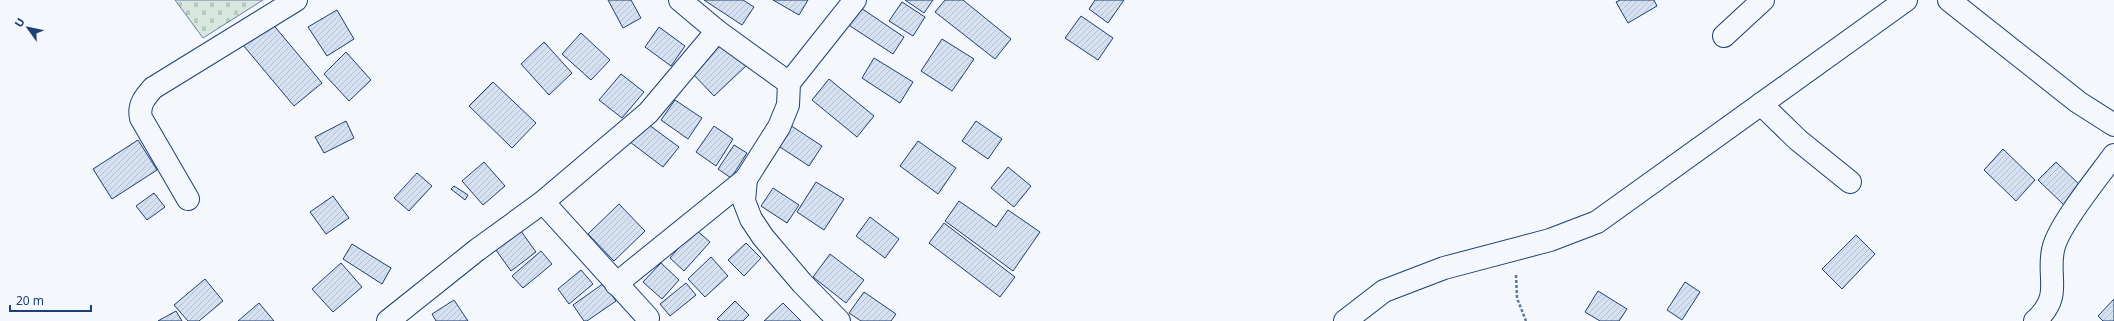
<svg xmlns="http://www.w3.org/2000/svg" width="2114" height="321" viewBox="0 0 2114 321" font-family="'Noto Sans',sans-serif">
<defs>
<pattern id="cemetery-stones" width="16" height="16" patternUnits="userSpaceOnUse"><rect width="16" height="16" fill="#d7e8df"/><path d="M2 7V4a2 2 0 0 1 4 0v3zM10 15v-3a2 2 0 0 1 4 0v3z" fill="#b8c8c3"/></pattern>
<pattern id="building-hatch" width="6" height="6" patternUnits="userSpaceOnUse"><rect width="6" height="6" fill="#d5e0f0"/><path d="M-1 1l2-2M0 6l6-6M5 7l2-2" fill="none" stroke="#b6c1d1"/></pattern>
</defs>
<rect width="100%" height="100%" fill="#f4f7fb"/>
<!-- cemetery -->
<path fill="url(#cemetery-stones)" stroke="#687fa3" d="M175,0H263L203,38Z"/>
<!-- building -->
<g fill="url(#building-hatch)" stroke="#1d3f73">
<path d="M608,0H631L641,18L623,28Z"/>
<path d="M704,0H743L754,7L742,25Z"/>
<path d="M773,0H808L799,15Z"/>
<path d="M905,0H933L924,13Z"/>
<path d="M945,0H963L1011,39L995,59L935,12Z"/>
<path d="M1095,0H1124L1108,23L1089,9Z"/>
<path d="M1620,0H1654L1657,6L1628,23L1616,2Z"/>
<path d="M902,2L925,17L913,36L889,21Z"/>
<path d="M855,4L904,37L893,54L844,22Z"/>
<path d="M337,10L354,39L327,56L308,27Z"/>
<path d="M1081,16L1113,38L1098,60L1065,38Z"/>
<path d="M271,22L322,83L294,106L243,45Z"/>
<path d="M659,27L685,46L671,66L645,47Z"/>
<path d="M581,33L610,60L591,80L562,54Z"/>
<path d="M942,39L974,59L952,91L921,71Z"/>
<path d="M544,42L572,73L549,95L521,64Z"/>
<path d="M723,43L746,66L714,96L692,73Z"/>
<path d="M346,52L371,80L349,101L324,74Z"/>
<path d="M874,58L913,82L900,103L862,78Z"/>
<path d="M621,74L644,92L622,118L599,100Z"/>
<path d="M829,79L874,116L857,137L812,100Z"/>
<path d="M493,82L536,123L512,148L469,106Z"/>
<path d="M675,100L702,118L688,139L661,120Z"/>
<path d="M346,121L354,138L324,153L315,137Z"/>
<path d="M976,121L1002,139L988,159L962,141Z"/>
<path d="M645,122L679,147L663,167L630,142Z"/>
<path d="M790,125L822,146L809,166L777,145Z"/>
<path d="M714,126L733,139L716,166L696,152Z"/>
<path d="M138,140L157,170L112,199L93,169Z"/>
<path d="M918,141L956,168L938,194L900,166Z"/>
<path d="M734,145L747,153L731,178L718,169Z"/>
<path d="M2003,149L2035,180L2016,201L1984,170Z"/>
<path d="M484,162L505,186L483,205L462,181Z"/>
<path d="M2056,162L2082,187L2064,205L2038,180Z"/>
<path d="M1008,167L1031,186L1014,207L991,188Z"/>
<path d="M417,173L432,186L409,211L394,198Z"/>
<path d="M816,182L844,199L824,230L797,212Z"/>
<path d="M454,186L468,195L465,200L451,189Z"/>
<path d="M773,188L799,205L787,223L761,206Z"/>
<path d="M154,193L165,207L147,220L136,206Z"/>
<path d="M333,196L349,218L326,234L310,212Z"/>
<path d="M959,201L996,227L1008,210L1040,232L1013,271L945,221Z"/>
<path d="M619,204L645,231L614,261L588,234Z"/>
<path d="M870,217L899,239L885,258L856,236Z"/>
<path d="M944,223L1015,277L1000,297L929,243Z"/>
<path d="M518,227L536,252L511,271L493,246Z"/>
<path d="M695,229L710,242L684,271L670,258Z"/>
<path d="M1856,235L1875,254L1842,289L1822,269Z"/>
<path d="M746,243L761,258L744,276L728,260Z"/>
<path d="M352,244L391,268L382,284L343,259Z"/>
<path d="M541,251L552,264L523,288L512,276Z"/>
<path d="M830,254L864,280L846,303L813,277Z"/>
<path d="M711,257L728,276L705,297L688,279Z"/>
<path d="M341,263L362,287L333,312L312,289Z"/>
<path d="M661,263L679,280L662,299L643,282Z"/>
<path d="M581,270L593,284L569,304L558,289Z"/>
<path d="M205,279L223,301L199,321H188L174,305Z"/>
<path d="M1685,282L1700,292L1682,320L1667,310Z"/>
<path d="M604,283L616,301L587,321H584L573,305Z"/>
<path d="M686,283L696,295L670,316L660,304Z"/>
<path d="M1598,291L1627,309L1619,321H1600L1585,312Z"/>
<path d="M864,292L896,314L891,321H861L849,313Z"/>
<path d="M2114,299V321H2103L2098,316Z"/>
<path d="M454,300L468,321H436L432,314Z"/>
<path d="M735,301L749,315L743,321H720L717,319Z"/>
<path d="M259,303L274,321H238Z"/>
<path d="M783,303L801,321H764Z"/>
<path d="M176,311L182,321H158Z"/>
</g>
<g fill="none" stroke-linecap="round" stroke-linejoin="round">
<defs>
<g id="minor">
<path d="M680,0L717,31L789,83"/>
<path d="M1949,0L2078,102L2114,125"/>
<path d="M1724,36L1763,0"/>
<path d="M1761,104L1798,140L1850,182"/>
<path d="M188,199L141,118C138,105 145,97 153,88L296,0"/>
<path d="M543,202L648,318"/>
<path d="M616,284L746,179"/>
<path d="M388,321L477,250L543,202L648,113L717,31"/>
<path d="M839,321L802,283L763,237L751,219L744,201L746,179L779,127L788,105L789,83L855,0"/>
<path d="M1345,321L1384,291L1444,268L1550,240L1597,222L1906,0"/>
<path d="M2035,321C2063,296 2047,279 2053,250C2057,227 2099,176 2114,155"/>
</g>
</defs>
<!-- minor casing -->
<use href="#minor" stroke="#1d3f73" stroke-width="24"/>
<!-- path -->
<path stroke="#5e769c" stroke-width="2.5" stroke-dasharray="3 2" stroke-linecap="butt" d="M1516,275L1517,298L1526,321"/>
<!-- minor -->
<use href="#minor" stroke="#f4f7fb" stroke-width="22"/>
</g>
<!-- north arrow -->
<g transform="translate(28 28) rotate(303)" stroke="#f4f7fb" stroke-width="3" paint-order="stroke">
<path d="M0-3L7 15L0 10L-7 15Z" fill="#1d3f73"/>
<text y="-6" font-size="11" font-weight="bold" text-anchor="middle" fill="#1d3f73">U</text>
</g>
<!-- scale -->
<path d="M10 305v6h81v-6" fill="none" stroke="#1d3f73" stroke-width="2"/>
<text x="16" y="305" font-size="12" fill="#1d3f73" stroke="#f4f7fb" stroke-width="3" paint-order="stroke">20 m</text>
</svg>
